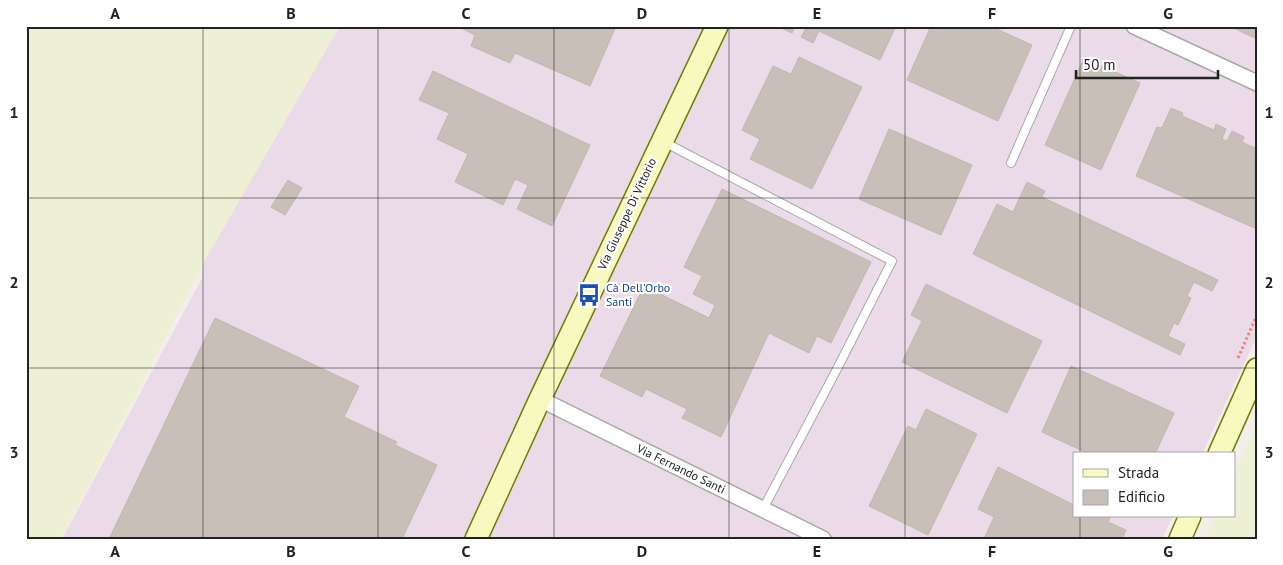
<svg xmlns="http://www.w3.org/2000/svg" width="1283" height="565" viewBox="0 0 1283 565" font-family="'PT Sans',sans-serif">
<rect width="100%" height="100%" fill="#f2efe9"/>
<!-- industrial -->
<path fill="#ebdbe8" d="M339,26H1257V336L1202,454H1074V516H1173L1162,539H62L202,278L203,252Z"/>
<!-- farmland -->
<g fill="#eef0d5">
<path d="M26,26H340L208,255L61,539H26Z"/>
<path d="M1257,424V539H1205L1215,516H1234V474Z"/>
</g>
<!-- building -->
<g fill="#c7bfb8" stroke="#c4b6ab">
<path d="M457,26H616L590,86L515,53L510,63L471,46L475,35Z"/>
<path d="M777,26H795L792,33Z"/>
<path d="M807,26H896L880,60L819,31L813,43L801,37Z"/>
<path d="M931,26H990L1032,45L998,121L907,80Z"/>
<path d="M1229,26H1257V39Z"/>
<path d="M799,57L862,87L812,189L750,159L760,139L742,130L773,66L791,74Z"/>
<path d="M1084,58L1140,83L1101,170L1045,145Z"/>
<path d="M433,71L590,145L552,226L517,209L528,185L515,179L503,205L455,182L468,154L437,139L449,113L419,100Z"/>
<path d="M1171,108L1183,113L1182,116L1214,130L1216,124L1226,129L1222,139L1227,141L1232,131L1244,137L1242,142L1257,149V229L1136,176L1157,127L1162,128Z"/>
<path d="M889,129L972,165L941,235L859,199Z"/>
<path d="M288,180L302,188L285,215L271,207Z"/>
<path d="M1027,182L1045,191L1042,197L1218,280L1212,291L1194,282L1187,296L1191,298L1178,325L1174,323L1168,336L1185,344L1180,355L973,254L997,204L1013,212Z"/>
<path d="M722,189L871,262L831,343L817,336L809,353L769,333L721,437L682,418L687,409L646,389L642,397L600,376L644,286L709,318L715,305L693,294L702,276L684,267Z"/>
<path d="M926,284L1042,341L1007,413L902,362L922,321L911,315Z"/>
<path d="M215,318L359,386L344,417L397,442L395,445L437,465L402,539H109Z"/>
<path d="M1071,366L1174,413L1155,454H1089L1042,432Z"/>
<path d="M926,409L977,434L928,535L869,506L908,426L916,430Z"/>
<path d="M998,467L1074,505V516H1111L1108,522L1126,530L1122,539H984L994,517L978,509Z"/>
</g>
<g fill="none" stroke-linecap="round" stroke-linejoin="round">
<defs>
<g id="lane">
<path d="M664,142L892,261L837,369L763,509"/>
<path d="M1011,163L1071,26"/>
</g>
<g id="street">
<path d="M1134,26L1257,83"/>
<path d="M540,399L823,539"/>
</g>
<g id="secondary">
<path d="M1219,454L1257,369"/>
<path d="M476,539L540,399L717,26"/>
<path d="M1180,539L1190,516"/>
</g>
</defs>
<!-- lane casing -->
<use href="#lane" stroke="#a9a9a9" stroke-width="10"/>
<!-- street casing -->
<use href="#street" stroke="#a9a9a9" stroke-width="18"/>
<!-- secondary casing -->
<use href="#secondary" stroke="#707d05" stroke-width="24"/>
<!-- path -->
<path stroke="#fa8072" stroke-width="3" stroke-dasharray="2.5 2.5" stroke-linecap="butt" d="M1238,358L1257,315"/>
<!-- lane -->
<use href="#lane" stroke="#fff" stroke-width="8"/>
<!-- street -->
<use href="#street" stroke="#fff" stroke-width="15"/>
<!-- secondary -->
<use href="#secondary" stroke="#f7fabf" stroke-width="21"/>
</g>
<!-- grid -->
<path fill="none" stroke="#222" stroke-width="1" stroke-opacity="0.55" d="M203,26V539M378,26V539M554,26V539M729,26V539M905,26V539M1080,26V454M26,198H1257M26,368H1257M1080,516V539"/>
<!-- icons -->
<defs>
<symbol id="bus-bare" viewBox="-9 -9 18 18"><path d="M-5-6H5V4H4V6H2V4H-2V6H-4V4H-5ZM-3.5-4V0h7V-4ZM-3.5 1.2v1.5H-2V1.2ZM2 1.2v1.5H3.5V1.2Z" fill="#1a4fb4" stroke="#fff" stroke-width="2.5" paint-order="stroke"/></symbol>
</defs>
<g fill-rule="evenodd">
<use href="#bus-bare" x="573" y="279" width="32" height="32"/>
</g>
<g text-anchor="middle" stroke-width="4.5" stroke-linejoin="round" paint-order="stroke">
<!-- street labels -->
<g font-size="12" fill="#222" stroke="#fff">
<text transform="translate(627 214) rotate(-65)" y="4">Via Giuseppe Di Vittorio</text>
<text transform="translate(681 469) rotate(26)" y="4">Via Fernando Santi</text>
</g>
<!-- transit labels -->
<g font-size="12" fill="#164399" stroke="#fff" text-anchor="start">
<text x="606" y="292">Cà Dell'Orbo<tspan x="606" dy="14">Santi</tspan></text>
</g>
</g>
<!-- border -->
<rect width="1283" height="565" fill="none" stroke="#ffffff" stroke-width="55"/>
<!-- legend -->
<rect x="1073" y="452" width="162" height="65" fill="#ffffff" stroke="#a7a7a7"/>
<rect x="1083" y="469" width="25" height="8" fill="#f7fabf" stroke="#a7a7a7"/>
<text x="1118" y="478" font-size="15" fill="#222222">Strada</text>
<rect x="1083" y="490" width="25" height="15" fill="#c7bfb8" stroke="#a7a7a7"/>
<text x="1118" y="502" font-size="15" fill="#222222">Edificio</text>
<!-- scale -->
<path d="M1076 70v8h142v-8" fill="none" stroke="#222222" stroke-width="2.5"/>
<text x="1083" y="70" font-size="15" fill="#222222" stroke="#ffffff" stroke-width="4" paint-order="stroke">50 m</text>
<rect x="28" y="28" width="1228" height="510" fill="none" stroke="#222" stroke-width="2"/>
<g font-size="16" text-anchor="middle" font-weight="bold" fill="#222">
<text x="115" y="19">A</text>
<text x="291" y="19">B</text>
<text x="466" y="19">C</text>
<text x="642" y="19">D</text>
<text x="817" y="19">E</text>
<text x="992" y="19">F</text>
<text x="1168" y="19">G</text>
<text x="14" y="118">1</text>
<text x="1269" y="118">1</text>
<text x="14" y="288">2</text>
<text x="1269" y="288">2</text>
<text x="14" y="458">3</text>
<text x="1269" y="458">3</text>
<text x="115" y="557">A</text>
<text x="291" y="557">B</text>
<text x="466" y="557">C</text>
<text x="642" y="557">D</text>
<text x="817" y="557">E</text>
<text x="992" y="557">F</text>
<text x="1168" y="557">G</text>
</g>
</svg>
